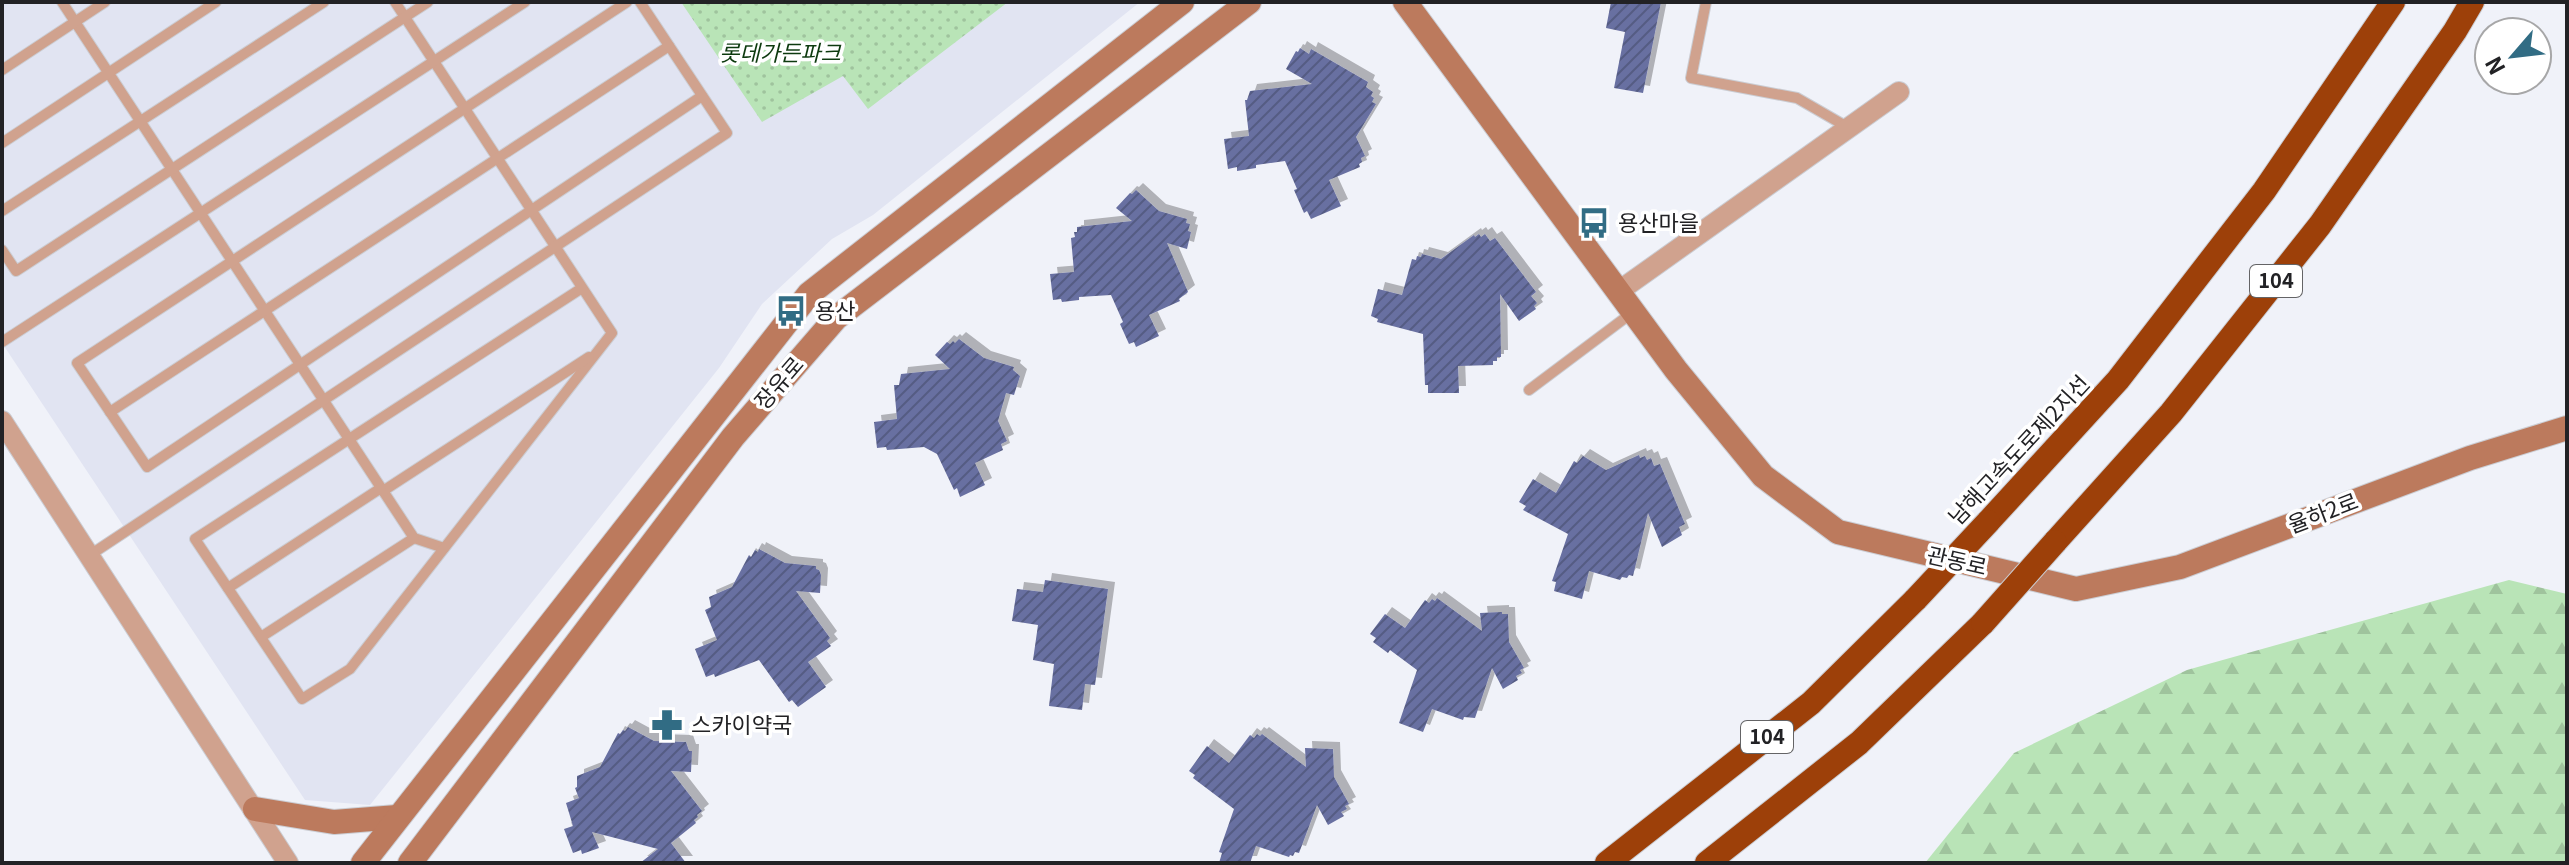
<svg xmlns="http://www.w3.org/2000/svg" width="2569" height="865" viewBox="0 0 2569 865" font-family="Georgia,'Noto Sans KR',serif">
<defs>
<pattern id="forest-firs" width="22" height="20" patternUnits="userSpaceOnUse" patternTransform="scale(2)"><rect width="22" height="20" fill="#b9e4b7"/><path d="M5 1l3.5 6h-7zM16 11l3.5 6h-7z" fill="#9fc39d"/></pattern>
<pattern id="park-dots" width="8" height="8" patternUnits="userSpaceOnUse" patternTransform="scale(2)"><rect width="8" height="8" fill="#b9e4b7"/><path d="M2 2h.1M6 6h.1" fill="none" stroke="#9fc39d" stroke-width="1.8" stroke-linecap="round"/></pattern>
<pattern id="building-hatch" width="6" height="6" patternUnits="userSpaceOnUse" patternTransform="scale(2)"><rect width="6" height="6" fill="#686fa1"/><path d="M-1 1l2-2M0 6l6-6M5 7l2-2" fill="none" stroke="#555b83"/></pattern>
<filter id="shadow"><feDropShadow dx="7" dy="-7" stdDeviation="0" flood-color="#0004"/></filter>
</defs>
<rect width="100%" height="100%" fill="#f0f2f9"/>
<!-- built -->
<path fill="#e1e4f2" d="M2,2H1140L873,215L832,239L762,304L719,368L370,805L305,800L2,343Z"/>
<!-- forest -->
<path fill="url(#forest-firs)" d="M2509,580L2567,594V863H1925L2014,753L2187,670Z"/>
<!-- park -->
<path fill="url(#park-dots)" d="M681,2H1008L868,109L843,76L762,122Z"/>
<!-- building -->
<g fill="url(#building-hatch)" filter="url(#shadow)">
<path d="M1611,2H1661L1643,93L1614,88L1625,32L1606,28Z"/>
<path d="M1300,48L1309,54L1311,49L1368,82L1366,87L1373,92L1371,96L1374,98L1372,102L1376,104L1356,137L1365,156L1361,158L1362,162L1359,164L1360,167L1329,180L1341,206L1311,219L1307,211L1304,213L1294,190L1297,189L1285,161L1256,165V168L1237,171V167L1228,169L1224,139L1249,136L1245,100H1247L1250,91L1312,84L1286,69L1296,51L1298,52Z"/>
<path d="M1136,190L1159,211L1187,219L1186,223L1190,224L1188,231L1191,232L1187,249L1167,243L1188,292L1179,299L1180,301L1149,315L1159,336L1136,347L1134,342L1129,344L1120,324L1123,322L1111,295L1079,297V300L1062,302L1061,299L1053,300L1050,274L1074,272L1071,238L1075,237L1074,232H1077V227L1132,221L1116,208L1130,193L1132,194Z"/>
<path d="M1479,234L1481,237L1485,234L1490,241L1495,238L1536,292L1531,296L1537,303L1534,306L1536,309L1519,321L1500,294L1501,357H1497V361H1493V365L1458,366L1459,393H1428V385H1425L1423,334L1377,322L1378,319L1371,316L1378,289L1402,295L1412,259L1416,260L1417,256L1421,257L1422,254L1441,259L1474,235L1475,237Z"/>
<path d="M959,339L984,358L1014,367L1013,370L1020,376L1014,395L1006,393L998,421L1007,441L1001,444L1003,450L975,463L985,485L960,497L957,488L954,490L937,454L924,447L887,450L886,447L877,448L874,422L897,419L894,385H899L901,374L950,369L935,355L947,342L950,344L953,341L955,343Z"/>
<path d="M1639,455L1640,458L1645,456L1647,460L1651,458L1654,466L1660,464L1685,524L1679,527L1682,535L1662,547L1648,513L1633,576L1629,575L1627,578L1622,577L1620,580L1589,571L1582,599L1554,591L1556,582L1552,581L1568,534L1523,510L1526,506L1519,502L1533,479L1556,493L1574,461L1577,463L1583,456L1606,470Z"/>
<path d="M759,549L785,563L816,566V569L819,570L821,575L820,593L796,591L830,638L827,641L831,646L808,662L826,687L798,707L792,700L789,702L759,660L715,677L714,674L706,677L695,649L717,640L705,610L711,607L709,597L732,587L749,555L751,557L755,550L758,552Z"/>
<path d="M1045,580L1108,589L1095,685L1085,684L1082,710L1049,706L1054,664L1033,660L1038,625L1012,621L1017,589L1043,592Z"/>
<path d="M1437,598L1482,631L1480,613L1502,612V614H1508L1509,642L1524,668L1520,670L1522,673L1516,676L1518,680L1503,689L1492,668L1475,718L1464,717L1463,720L1432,709L1423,732L1399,723L1417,670L1390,650L1388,653L1373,642L1376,638L1370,634L1385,614L1405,628L1425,600L1429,603L1432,599L1435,601Z"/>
<path d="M628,727L654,741L686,742L689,751H692L691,772L671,771L702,811L697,815L698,817L694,820L696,823L671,843L686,863H640L658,849L592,832L599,848L582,854L581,850L573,853L564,829L573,826L566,803L579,798L582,806L575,788L577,787V776L600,767L618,733L620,734L623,730L625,731Z"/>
<path d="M1257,734L1260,736L1262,734L1306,767L1305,748L1333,749L1334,777L1349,804L1345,806L1347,809L1341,812L1344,816L1328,825L1317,805L1299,853L1295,852L1293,856L1290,855L1289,857L1256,846L1250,863H1219L1222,853L1219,852L1234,809L1193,778L1195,775L1189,771L1207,746L1229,763L1250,735L1254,738Z"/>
</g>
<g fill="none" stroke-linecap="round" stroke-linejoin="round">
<defs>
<g id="lane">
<path d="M62,2L414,538L444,548"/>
<path d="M395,2L612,333L350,669L302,699L195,539L582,288"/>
<path d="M627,2L77,363L147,467L702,96"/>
<path d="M1706,2L1691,78L1797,98L1849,128"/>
<path d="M2,70L105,2"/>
<path d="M2,143L216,2"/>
<path d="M2,211L324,2"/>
<path d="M2,250L16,271L428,2"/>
<path d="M2,342L525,2"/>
<path d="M1529,390L1633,312"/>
<path d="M110,412L669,46"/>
<path d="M383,491L589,357"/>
<path d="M90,555L727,133L640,2"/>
<path d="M228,588L381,488"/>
<path d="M261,637L414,538"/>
</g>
<g id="street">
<path d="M1619,291L1899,92"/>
<path d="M2,421L288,863"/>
</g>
<g id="secondary">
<path d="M1405,2L1676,370L1763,476L1838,532L2076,589L2180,567L2470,458L2567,428"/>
<path d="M255,809L334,822L397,817"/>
<path d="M363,863L809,294L1182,2"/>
<path d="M410,863L733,437L836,318L1249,2"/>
</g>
<g id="highway">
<path d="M1988,522L2118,380L2264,191L2393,2"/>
<path d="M2055,542L2171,413L2320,225L2455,31L2472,2"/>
<path d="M1607,863L1811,703L1916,599"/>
<path d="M1707,863L1859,743L1983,623"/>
</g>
</defs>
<!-- lane casing -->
<use href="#lane" stroke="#cbcdd3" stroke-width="12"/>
<!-- street casing -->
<use href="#street" stroke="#cbcdd3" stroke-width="22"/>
<!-- secondary casing -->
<use href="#secondary" stroke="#cbcdd3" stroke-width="26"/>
<!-- highway casing -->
<use href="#highway" stroke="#cbcdd3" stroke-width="26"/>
<!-- lane -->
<use href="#lane" stroke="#d0a28e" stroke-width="10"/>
<!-- street -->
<use href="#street" stroke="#d0a28e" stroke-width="20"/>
<!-- secondary -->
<use href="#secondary" stroke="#bc7a5d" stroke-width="24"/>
<!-- highway -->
<use href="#highway" stroke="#9d4009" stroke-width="24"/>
<defs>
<g id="highway-bridge">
<path d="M1916,599L1988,522"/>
<path d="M1983,623L2055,542"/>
</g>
</defs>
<!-- highway-bridge casing -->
<use href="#highway-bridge" stroke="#cbcdd3" stroke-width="26" stroke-linecap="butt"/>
<!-- highway-bridge -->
<use href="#highway-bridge" stroke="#9d4009" stroke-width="24"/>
</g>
<!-- icons -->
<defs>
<symbol id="bus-bare" viewBox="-9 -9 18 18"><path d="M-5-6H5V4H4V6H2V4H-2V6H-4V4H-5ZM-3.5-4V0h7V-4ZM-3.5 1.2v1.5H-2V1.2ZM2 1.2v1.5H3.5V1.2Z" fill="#316c84" stroke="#fff" stroke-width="2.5" paint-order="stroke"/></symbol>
<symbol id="pharmacy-bare" viewBox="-9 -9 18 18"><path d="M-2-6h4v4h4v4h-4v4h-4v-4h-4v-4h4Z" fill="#316c84" stroke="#fff" stroke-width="2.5" paint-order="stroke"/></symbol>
</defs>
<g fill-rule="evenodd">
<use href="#bus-bare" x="1572" y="201" width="44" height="44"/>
<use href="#bus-bare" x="769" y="289" width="44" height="44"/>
<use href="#pharmacy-bare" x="645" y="703" width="44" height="44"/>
</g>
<g text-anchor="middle" stroke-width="7" stroke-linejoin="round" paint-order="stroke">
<!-- shield labels -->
<g fill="#fff" stroke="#646466" stroke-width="2">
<rect x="2250" y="265" width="52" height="32" rx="6"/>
<rect x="1741" y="721" width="52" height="32" rx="6"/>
</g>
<g font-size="20" font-weight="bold" fill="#222225">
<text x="2276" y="288">104</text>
<text x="1767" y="744">104</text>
</g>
<!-- park labels -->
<g font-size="22" font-style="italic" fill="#0d3a0f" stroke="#fff">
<text x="780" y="61">롯데가든파크</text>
</g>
<!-- poi labels -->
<g font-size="22" fill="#222225" stroke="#fff" text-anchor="start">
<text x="1618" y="231">용산마을</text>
<text x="815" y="319">용산</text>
<text x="691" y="733">스카이약국</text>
</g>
<!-- street labels -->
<g font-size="22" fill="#222225" stroke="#fff">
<text transform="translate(779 383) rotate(-49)" y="8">장유로</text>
<text transform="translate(2019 450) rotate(-47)" y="8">남해고속도로제2지선</text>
<text transform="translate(2323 513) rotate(-21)" y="8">율하2로</text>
<text transform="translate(1957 561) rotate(13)" y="8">관동로</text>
</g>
</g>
<!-- border -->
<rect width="2569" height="865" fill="none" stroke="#222225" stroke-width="8"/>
<!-- north arrow -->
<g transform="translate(2513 56) rotate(242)"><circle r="38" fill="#ffffff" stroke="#a7a7a8" stroke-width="2"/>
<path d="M0-6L14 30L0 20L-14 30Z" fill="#316c84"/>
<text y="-12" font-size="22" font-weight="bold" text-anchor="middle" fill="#222225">N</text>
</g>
</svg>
